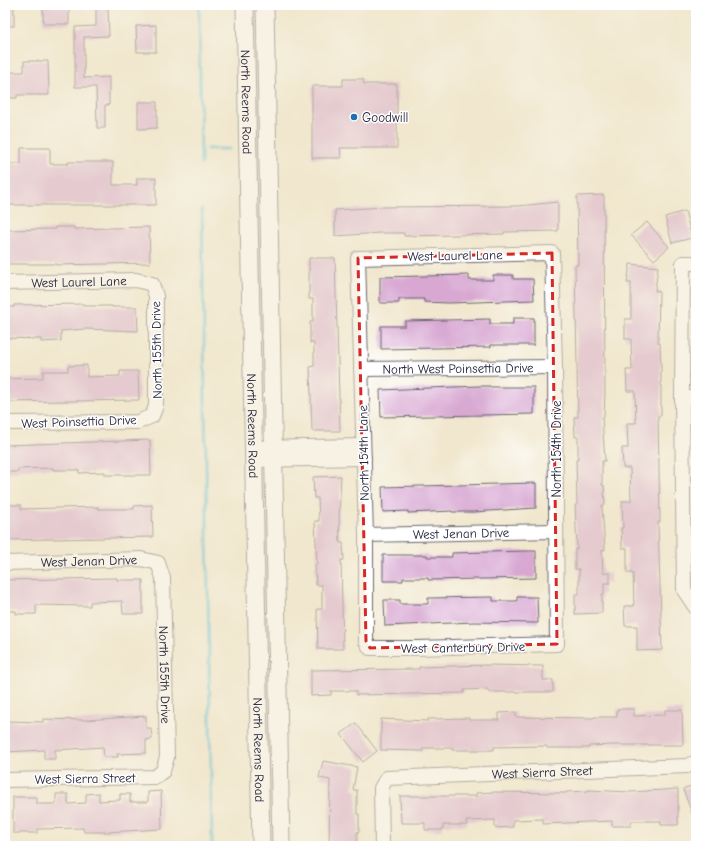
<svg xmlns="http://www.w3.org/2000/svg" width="701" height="851" viewBox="0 0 701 851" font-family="'Comic Neue',sans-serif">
<rect width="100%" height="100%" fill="#fff"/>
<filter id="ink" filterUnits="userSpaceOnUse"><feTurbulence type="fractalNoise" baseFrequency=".025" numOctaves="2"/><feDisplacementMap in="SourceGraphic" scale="8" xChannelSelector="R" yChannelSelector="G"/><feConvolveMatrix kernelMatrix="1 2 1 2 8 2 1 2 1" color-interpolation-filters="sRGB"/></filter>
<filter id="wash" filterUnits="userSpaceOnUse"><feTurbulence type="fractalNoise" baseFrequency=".012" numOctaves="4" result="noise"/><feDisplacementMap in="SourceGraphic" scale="16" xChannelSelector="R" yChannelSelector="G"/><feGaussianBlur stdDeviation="0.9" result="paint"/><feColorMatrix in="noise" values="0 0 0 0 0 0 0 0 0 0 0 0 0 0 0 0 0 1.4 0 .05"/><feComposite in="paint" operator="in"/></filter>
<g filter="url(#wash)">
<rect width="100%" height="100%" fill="#f1e7ce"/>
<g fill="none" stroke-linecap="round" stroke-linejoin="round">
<!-- stream -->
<g stroke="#56bdd4" stroke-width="3">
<path d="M199,5L201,164"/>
<path d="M207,149H229"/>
<path d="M202,209L212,846"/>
</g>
</g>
<g id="blocks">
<!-- building -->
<g fill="#d8a8d3">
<rect x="43" y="5" width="26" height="19"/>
<rect x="5" y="7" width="9" height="19"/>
<path d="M96,8H108L109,36L84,37V78L109,77V105H105V128H97L96,87H75V27L96,26Z"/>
<path d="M156,25V52H137L136,26Z"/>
<path d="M24,61H48L49,95H17V98H5V72H24Z"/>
<path d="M343,79H363L364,84H397V148H340L341,158H312V86H343Z"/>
<path d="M138,102H157V128L138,129Z"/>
<path d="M21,148H50V164H68V162H113V185H137V178H156V205H5V164H21Z"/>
<path d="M604,195L605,392L604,417H602L605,461H602V485H604L605,505H602L605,550H602L603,573H610V583H604V594H602V613L575,614V594H579V569H575V549H577L575,505H577L576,460H578V437H575L574,417H578L575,265H578L577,196Z"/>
<path d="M558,202V231L504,232V234L404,236V233H380L335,236V210L384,207L517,206Z"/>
<path d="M685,211L692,238L672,243L665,217Z"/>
<path d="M647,222L669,247L654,260L631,235Z"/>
<path d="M55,227H74V229L149,227L150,263L56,265V264H5V230L55,229Z"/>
<path d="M309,258H335L340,431H312L310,367L314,366V343H310V322H313V299H309Z"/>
<path d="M630,264L658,267L655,291H659L658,343H660L661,370V416H658L660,522H658L662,650L637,651V626H625L624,606H634L633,573H627V548H622L621,528H623L622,501H631L630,468H623L622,448H628L627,423H636L635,391H627L626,370H632L631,339H625V319H631V283H627Z"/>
<path d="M469,275V280H493V275H513V279H533L534,300L449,303L424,302V299H399V303H380V277Z"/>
<path d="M84,304V306H112V307H137L138,331L85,329L61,331V341L41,342V339L5,338V307H14V305Z"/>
<path d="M513,318H534V345H491V347L381,349V326H405V321L490,319V324H513Z"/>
<path d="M87,365V377L120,376V371H138L139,400L5,402V379L43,378V371H68V366Z"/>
<path d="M479,386H490V387H534V414L381,417L380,390Z"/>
<path d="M150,440L151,475H105V472L79,473V470H53V468L18,469V472H5V445Z"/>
<path d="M341,476L339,517L340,543H343L344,560H341L343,649H318L317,609H322V585H316L315,565H317L315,521H319L318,498H314L313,477Z"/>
<path d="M536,483V508L473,512H452V511L408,513V511L383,512L382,487Z"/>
<path d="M5,505H21V509L98,507V509H134V506L152,505L153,537L5,540Z"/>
<path d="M525,551H536V578L428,580V578H403V581H383V555H427V557H452V553Z"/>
<path d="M117,578V580H143V614H123L122,601L90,602V606L36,605V614H16V611H5V580Z"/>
<path d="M493,597V601H517V597H537L538,623L473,622L385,626L384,600H400V604H428V598Z"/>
<path d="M487,665L543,666V680H553V692H488V689L464,690V693L356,695V691H331V695L311,696V670L419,669V667Z"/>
<path d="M617,709H634V716L665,715V710H682L683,745H613L589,746V748H547V746L494,747V750H452V748H423V751L381,750V719L428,721V719L469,718V720H499V713L516,712V717L594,718V717H617Z"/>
<path d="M146,716V728H151L152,739L146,740V753L117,754L118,757H104L103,747L55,750V759H44V750L5,752L6,721L43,722V719L85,720Z"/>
<path d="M356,723L377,751L363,762L341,734Z"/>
<path d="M323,761L357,767L353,790H357V814H359V832H357V846H329L330,780L319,778Z"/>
<path d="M696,784V822H695L683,789Z"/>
<path d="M678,789V825H661V821H631V826H612V821L543,824V819L513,820V827L495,828V820L466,821L467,825H443V830H425V823H401L400,796H476V793L494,792L566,793V792L588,791V790L631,792Z"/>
<path d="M161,791L162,829L107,832H84L83,828L37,829V833H13V797H37V804H56V794H68V804L86,803V794L99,793V801L120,800V794H130V802H148V792Z"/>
</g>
</g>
</g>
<g filter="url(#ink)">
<use href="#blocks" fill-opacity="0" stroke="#6a676e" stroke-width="1"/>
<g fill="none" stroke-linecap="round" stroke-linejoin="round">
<defs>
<g id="minor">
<path d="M552,253L555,367L557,644L417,648H370L366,641V535L358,258Z"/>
<path d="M696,263H683L682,398L684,590L696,608"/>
<path id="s1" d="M5,283L136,280L152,284L156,296V406L152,416L138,422L5,423"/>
<path id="s2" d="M361,369L555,367"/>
<path d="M682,398H696"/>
<path d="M253,448L363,446"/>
<path d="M253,460L364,458"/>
<path id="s3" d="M366,535L556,531"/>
<path id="s4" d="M5,563L141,559L158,563L163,578L167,757L163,771L155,777L5,780"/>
<path id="s5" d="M382,846L381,788L387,778L687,766L696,762"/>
</g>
<g id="major">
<path id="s6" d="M245,5L261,846"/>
<path d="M265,5L281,846"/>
</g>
</defs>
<!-- minor casing -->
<use href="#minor" stroke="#6a676e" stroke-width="16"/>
<!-- major casing -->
<use href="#major" stroke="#6a676e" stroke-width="19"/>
<!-- minor -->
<use href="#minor" stroke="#fff" stroke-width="14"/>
<!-- major -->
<use href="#major" stroke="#fff" stroke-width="17"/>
</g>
</g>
<!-- marked area -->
<path d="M0 0H701V851H0ZM552,253L557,644L370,648L366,641L358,258Z" fill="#f1e7ce" fill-opacity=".55" fill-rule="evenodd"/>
<path fill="none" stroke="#d62828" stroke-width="3" stroke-dasharray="8 5" stroke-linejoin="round" d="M552,253L557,644L370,648L366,641L358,258Z"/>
<!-- markers -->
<circle fill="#1f6fb2" stroke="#fff" stroke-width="1.5" cx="354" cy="117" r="4"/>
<g text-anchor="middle" stroke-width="3" stroke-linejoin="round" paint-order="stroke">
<!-- street labels -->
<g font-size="13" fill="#22223b" stroke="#fff">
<text dy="5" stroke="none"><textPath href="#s6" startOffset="97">North Reems Road</textPath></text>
<text transform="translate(455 255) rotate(-1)" y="5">West Laurel Lane</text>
<text dy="5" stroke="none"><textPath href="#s1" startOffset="74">West Laurel Lane</textPath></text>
<text transform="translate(156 350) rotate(-91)" y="5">North 155th Drive</text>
<text dy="5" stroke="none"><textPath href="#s2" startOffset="97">North West Poinsettia Drive</textPath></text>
<text transform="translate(79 421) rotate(-2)" y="5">West Poinsettia Drive</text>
<text dy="5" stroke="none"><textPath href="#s6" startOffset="421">North Reems Road</textPath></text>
<text transform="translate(556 449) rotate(-90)" y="5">North 154th Drive</text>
<text transform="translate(363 453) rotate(-91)" y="5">North 154th Lane</text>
<text dy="5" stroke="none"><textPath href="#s3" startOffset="95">West Jenan Drive</textPath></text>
<text dy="5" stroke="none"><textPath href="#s4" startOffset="84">West Jenan Drive</textPath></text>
<text transform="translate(463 647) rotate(-1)" y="5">West Canterbury Drive</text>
<text dy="5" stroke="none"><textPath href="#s4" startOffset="266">North 155th Drive</textPath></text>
<text dy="5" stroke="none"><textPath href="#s6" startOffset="745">North Reems Road</textPath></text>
<text dy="5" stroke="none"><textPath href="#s5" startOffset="225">West Sierra Street</textPath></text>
<text transform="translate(85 778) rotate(-1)" y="5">West Sierra Street</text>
</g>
<!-- poi labels -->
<g font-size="13" fill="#22223b" stroke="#fff" text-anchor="start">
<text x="362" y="122">Goodwill</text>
</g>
</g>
<!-- margin -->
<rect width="701" height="851" fill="none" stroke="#fff" stroke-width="20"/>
</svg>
